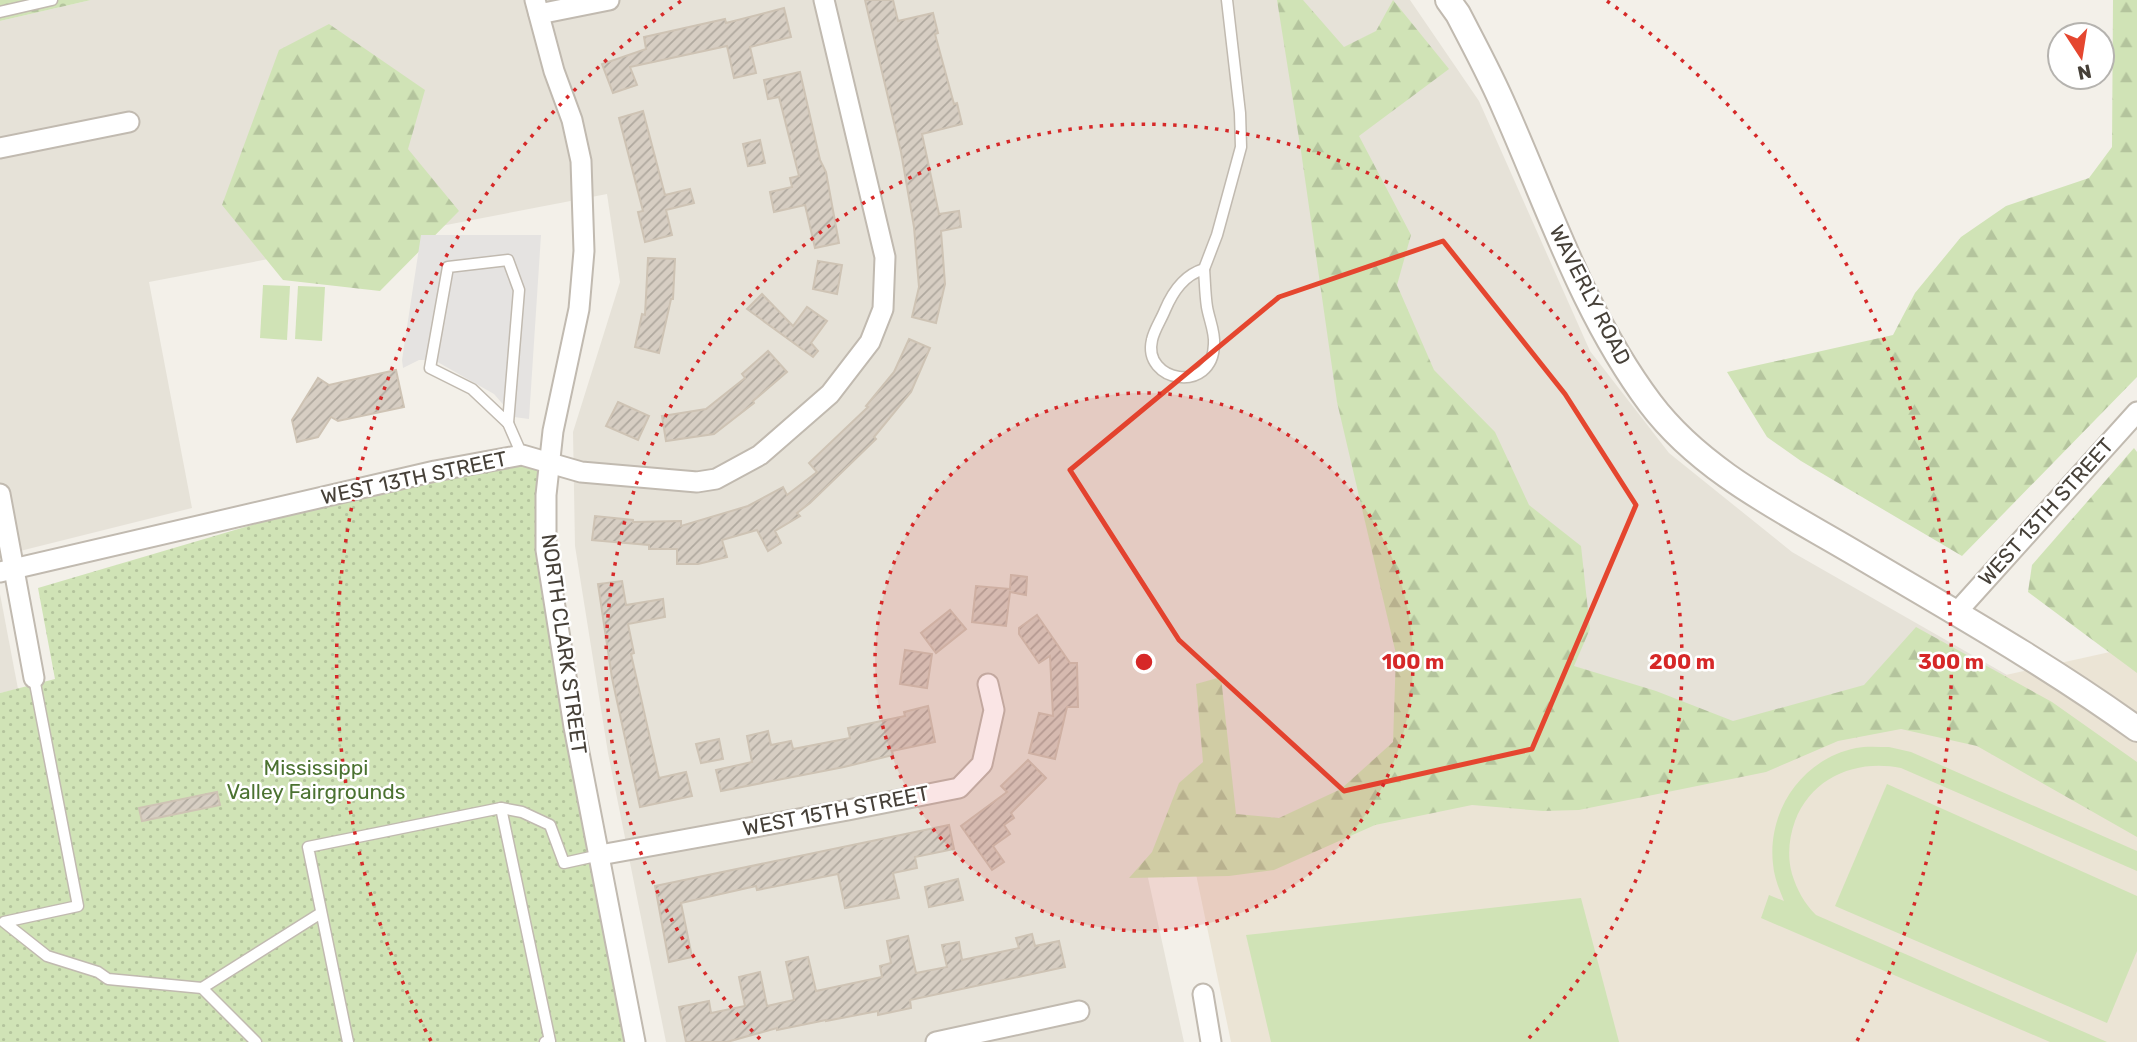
<svg xmlns="http://www.w3.org/2000/svg" width="2137" height="1042" viewBox="0 0 2137 1042" font-family="Rubik,sans-serif">
<defs>
<pattern id="forest-firs" width="22" height="20" patternUnits="userSpaceOnUse" patternTransform="scale(1.75)"><rect width="22" height="20" fill="#d0e3b6"/><path d="M5 1l3.5 6h-7zM16 11l3.5 6h-7z" fill="#b4c49d"/></pattern>
<pattern id="cemetery-stones" width="16" height="16" patternUnits="userSpaceOnUse" patternTransform="scale(1.75)"><rect width="16" height="16" fill="#d0e3b6"/><path d="M2 7V4a2 2 0 0 1 4 0v3zM10 15v-3a2 2 0 0 1 4 0v3z" fill="#b4c49d"/></pattern>
<pattern id="park-dots" width="8" height="8" patternUnits="userSpaceOnUse" patternTransform="scale(1.75)"><rect width="8" height="8" fill="#d0e3b6"/><path d="M2 2h.1M6 6h.1" fill="none" stroke="#b4c49d" stroke-width="1.8" stroke-linecap="round"/></pattern>
<pattern id="building-hatch" width="6" height="6" patternUnits="userSpaceOnUse" patternTransform="scale(1.75)"><rect width="6" height="6" fill="#d7cec3"/><path d="M-1 1l2-2M0 6l6-6M5 7l2-2" fill="none" stroke="#b0a99f"/></pattern>
</defs>
<rect width="100%" height="100%" fill="#f3f0e9"/>
<!-- residential -->
<g fill="#e6e2d8">
<path d="M91,0H1410L1479,101L1590,351L1669,453L1792,552L2007,675L1145,864L1184,1042H666L608,753L575,546L573,432L620,282L607,194L149,282L192,508L0,556V21Z"/>
<path d="M0,594L18,689L0,693Z"/>
</g>
<!-- education -->
<path fill="#ebe4d5" d="M2137,646V1042H1231L1192,855Z"/>
<!-- grass -->
<g fill="#d0e3b6">
<path d="M263,285L290,286L287,340L260,338Z"/>
<path d="M298,286L325,287L322,341L295,339Z"/>
<path d="M1889,747L1911,752L2137,851V871L1901,768C1858,759 1812,776 1795,821C1789,838 1787,856 1792,874C1797,890 1804,903 1816,915L2107,1042H2050L1761,918L1769,895L1784,901C1779,889 1774,877 1773,864C1767,811 1802,759 1856,748C1866,746 1878,747 1889,747Z"/>
<path d="M1887,784L2137,896V951L2107,1023L1835,906Z"/>
<path d="M1581,898L1619,1042H1271L1246,935Z"/>
</g>
<!-- forest -->
<g fill="url(#forest-firs)">
<path d="M1277,0H1303L1344,47L1376,31L1393,0L1449,69L1359,136L1411,235L1397,285L1434,370L1495,432L1529,505L1581,546L1590,629L1574,666L1656,691L1733,721L1864,685L1916,627L2052,702L2137,762V837L1977,746L1901,729L1838,741L1766,772L1579,810L1543,811L1472,805L1375,825L1274,870L1229,876L1129,878L1152,852L1179,783L1203,762L1196,684L1221,677L1236,814L1279,818L1341,789L1393,742L1396,654L1337,402L1301,151Z"/>
<path d="M2113,0H2137V377L1962,556L1801,461L1767,437L1727,372L1893,335L1915,293L1961,237L2006,206L2089,178L2112,147Z"/>
<path d="M329,24L425,90L408,149L459,211L380,291L283,280L222,205L279,50Z"/>
<path d="M2134,448L2137,452V673L2028,592L2032,565Z"/>
</g>
<!-- cemetery -->
<path fill="url(#cemetery-stones)" d="M0,0H91L0,21Z"/>
<!-- park -->
<path fill="url(#park-dots)" d="M522,455L549,464L546,550L635,1042H0V693L55,679L38,588L435,471Z"/>
<!-- parking -->
<path fill="#e5e3e1" d="M421,235H541L529,419L514,417L494,394L434,360H419L403,368L402,360Z"/>
<!-- building -->
<g fill="url(#building-hatch)" stroke="#cec3b4" stroke-width="2">
<path d="M865,0H893L898,21L933,13L938,33L935,34L954,104L957,103L962,124L922,134L939,214L959,211L961,227L941,231L945,284L936,323L912,317L919,287L914,227L901,152Z"/>
<path d="M784,8L791,37L750,47L756,73L734,78L727,46L630,67L637,85L613,93L602,64L646,49L644,37L725,19L726,23Z"/>
<path d="M800,72L820,160L826,172L839,243L815,248L805,205L774,212L770,192L792,187L790,178L799,176L779,97L768,99L764,80Z"/>
<path d="M643,111L665,195L690,189L694,203L666,210L672,235L645,242L638,212L643,211L619,118Z"/>
<path d="M760,140L765,163L748,166L743,144Z"/>
<path d="M648,258L675,259L673,299H671L659,353L635,347L642,314L645,315Z"/>
<path d="M818,261L842,265L837,294L813,289Z"/>
<path d="M762,294L793,326L807,307L827,321L811,343L818,351L813,357L747,309Z"/>
<path d="M909,339L930,348L911,392L874,437L876,439L810,503L797,513L800,516L775,531L781,543L768,551L757,530L722,540L727,557L698,564H677V549H649V545L592,540L595,516L633,520V522L681,521V526L748,506L783,487L787,495L817,472L809,463L868,407L866,406L894,372Z"/>
<path d="M768,351L787,372L753,401L754,403L714,434L666,441L662,416L706,409L745,378L742,374Z"/>
<path d="M396,370L404,407L338,421L331,417L318,437L297,442L292,420L318,378L329,385Z"/>
<path d="M618,402L649,416L638,440L606,426Z"/>
<path d="M1011,575L1027,577L1026,595L1010,592L1006,626L972,622L976,586L1010,589Z"/>
<path d="M622,581L626,605L663,599L665,617L628,624L634,653L631,654L659,778L686,772L692,796L640,807L612,678L598,584Z"/>
<path d="M950,610L966,629L936,653L921,633Z"/>
<path d="M1037,615L1070,663H1077L1078,707H1067L1055,759L1029,753L1039,713L1053,716L1050,656L1039,663L1019,634V628Z"/>
<path d="M905,650L932,654L927,688L900,684Z"/>
<path d="M928,706L935,742L892,751L893,755L844,767L721,791L716,770L752,762L747,736L768,731L771,745L791,741L793,749L850,738L848,728L905,716L904,712Z"/>
<path d="M719,739L723,759L701,763L696,744Z"/>
<path d="M1028,760L1046,778L1011,813L1014,818L1004,825L1010,834L993,846L1004,862L992,870L961,826L1007,792L1001,786Z"/>
<path d="M217,792L220,805L142,821L139,808Z"/>
<path d="M949,825L954,849L915,857L917,868L893,873L899,898L845,908L838,874L757,890L756,886L681,903L692,957L669,962L655,886Z"/>
<path d="M958,879L963,900L929,907L925,887Z"/>
<path d="M1032,934L1035,946L1059,941L1065,967L910,1000L911,1008L878,1015V1011L826,1021V1020L777,1030V1028L727,1042H686L679,1007L709,1001L711,1013L745,1006L739,977L760,972L767,1006L794,1000L786,962L808,957L816,991L882,977L880,966L891,963L887,941L908,936L916,973L947,967L942,945L959,942L962,960L1019,948L1016,938Z"/>
</g>
<g fill="none" stroke-linecap="round" stroke-linejoin="round">
<defs>
<g id="service">
<path d="M0,12L52,0"/>
<path d="M508,260L519,290L508,423L472,389L430,368L448,267Z"/>
<path d="M1204,269C1205,281 1205,294 1207,307C1209,319 1215,332 1214,344C1213,395 1142,382 1152,340C1154,330 1161,320 1165,310C1173,291 1184,275 1204,269Z"/>
<path d="M1204,269L1217,235L1241,147L1240,113L1227,0"/>
<path d="M508,423L522,455"/>
<path d="M34,678L78,906L4,922L47,956L98,972L108,979L202,988L256,1042"/>
<path d="M501,808L550,1041L545,1042"/>
<path d="M202,988L321,913"/>
<path d="M348,1042L308,847L501,808L522,812L550,825L564,863L600,855"/>
</g>
<g id="minor">
<path d="M535,0L554,71L572,120L581,161L584,251L579,309L553,431L546,495V550L574,727L635,1042"/>
<path d="M539,14L609,0"/>
<path d="M0,148L129,122"/>
<path d="M0,494L34,678"/>
<path d="M0,572L435,471L522,455L581,472L697,482L716,479L760,455L830,394L870,342L883,309L885,257L824,0"/>
<path d="M1956,613L2137,412"/>
<path d="M600,855L848,810L959,788L982,764L994,710L988,684"/>
<path d="M1203,994L1211,1042"/>
<path d="M936,1042L1079,1011"/>
</g>
<path id="tertiary" d="M1448,0L1458,14C1474,45 1491,76 1505,109C1549,208 1584,315 1650,403C1701,471 1782,510 1853,552C1949,609 2047,664 2137,729"/>
</defs>
<!-- service casing -->
<use href="#service" stroke="#c1bab0" stroke-width="13"/>
<!-- minor casing -->
<use href="#minor" stroke="#c1bab0" stroke-width="23"/>
<!-- tertiary casing -->
<use href="#tertiary" stroke="#c1bab0" stroke-width="28"/>
<!-- service -->
<use href="#service" stroke="#fff" stroke-width="10"/>
<!-- minor -->
<use href="#minor" stroke="#fff" stroke-width="19"/>
<!-- tertiary -->
<use href="#tertiary" stroke="#fff" stroke-width="24"/>
</g>
<!-- marked area -->
<path fill="none" stroke="#e5462f" stroke-width="5" stroke-linejoin="round" d="M1443,241L1565,394L1636,505L1532,749L1344,791L1179,640L1070,470L1279,297Z"/>
<!-- distance rings -->
<circle cx="1144" cy="662" r="269" fill="#d62828" fill-opacity=".12"/>
<g fill="none" stroke="#d62828" stroke-width="3.5" stroke-dasharray="3.5 7">
<circle cx="1144" cy="662" r="269"/>
<path d="M760 1039A538 538 0 1 1 1528 1039"/>
<path d="M431 1041A807 807 0 0 1 681 1M1607 1A807 807 0 0 1 1857 1041"/>
</g>
<g text-anchor="middle" stroke-width="5" stroke-linejoin="round" paint-order="stroke">
<!-- street labels -->
<g font-size="21" fill="#464038" stroke="#fff">
<text transform="translate(1590 295) rotate(63)" y="7">WAVERLY ROAD</text>
<text transform="translate(414 478) rotate(-12)" y="7">WEST 13TH STREET</text>
<text transform="translate(2046 512) rotate(-48)" y="7">WEST 13TH STREET</text>
<text transform="translate(564 644) rotate(82)" y="7">NORTH CLARK STREET</text>
<text transform="translate(836 811) rotate(-11)" y="7">WEST 15TH STREET</text>
</g>
<!-- park labels -->
<g font-size="21" fill="#4b7231" stroke="#fff">
<text x="316" y="775">Mississippi<tspan x="316" dy="24">Valley Fairgrounds</tspan></text>
</g>
</g>
<circle cx="1144" cy="662" r="10" fill="#d62828" stroke="#fff" stroke-width="3.5"/>
<g font-size="21" text-anchor="middle" font-weight="bold" fill="#d62828" stroke="#fff" stroke-width="5" stroke-linejoin="round" paint-order="stroke">
<text x="1413" y="669">100 m</text>
<text x="1682" y="669">200 m</text>
<text x="1951" y="669">300 m</text>
</g>
<!-- north arrow -->
<g transform="translate(2081 56) rotate(168)"><circle r="33" fill="#ffffff" stroke="#b5b3af" stroke-width="2"/>
<path d="M0-5L12 26L0 18L-12 26Z" fill="#e5462f"/>
<text y="-10" font-size="19" font-weight="bold" text-anchor="middle" fill="#464038">N</text>
</g>
</svg>
